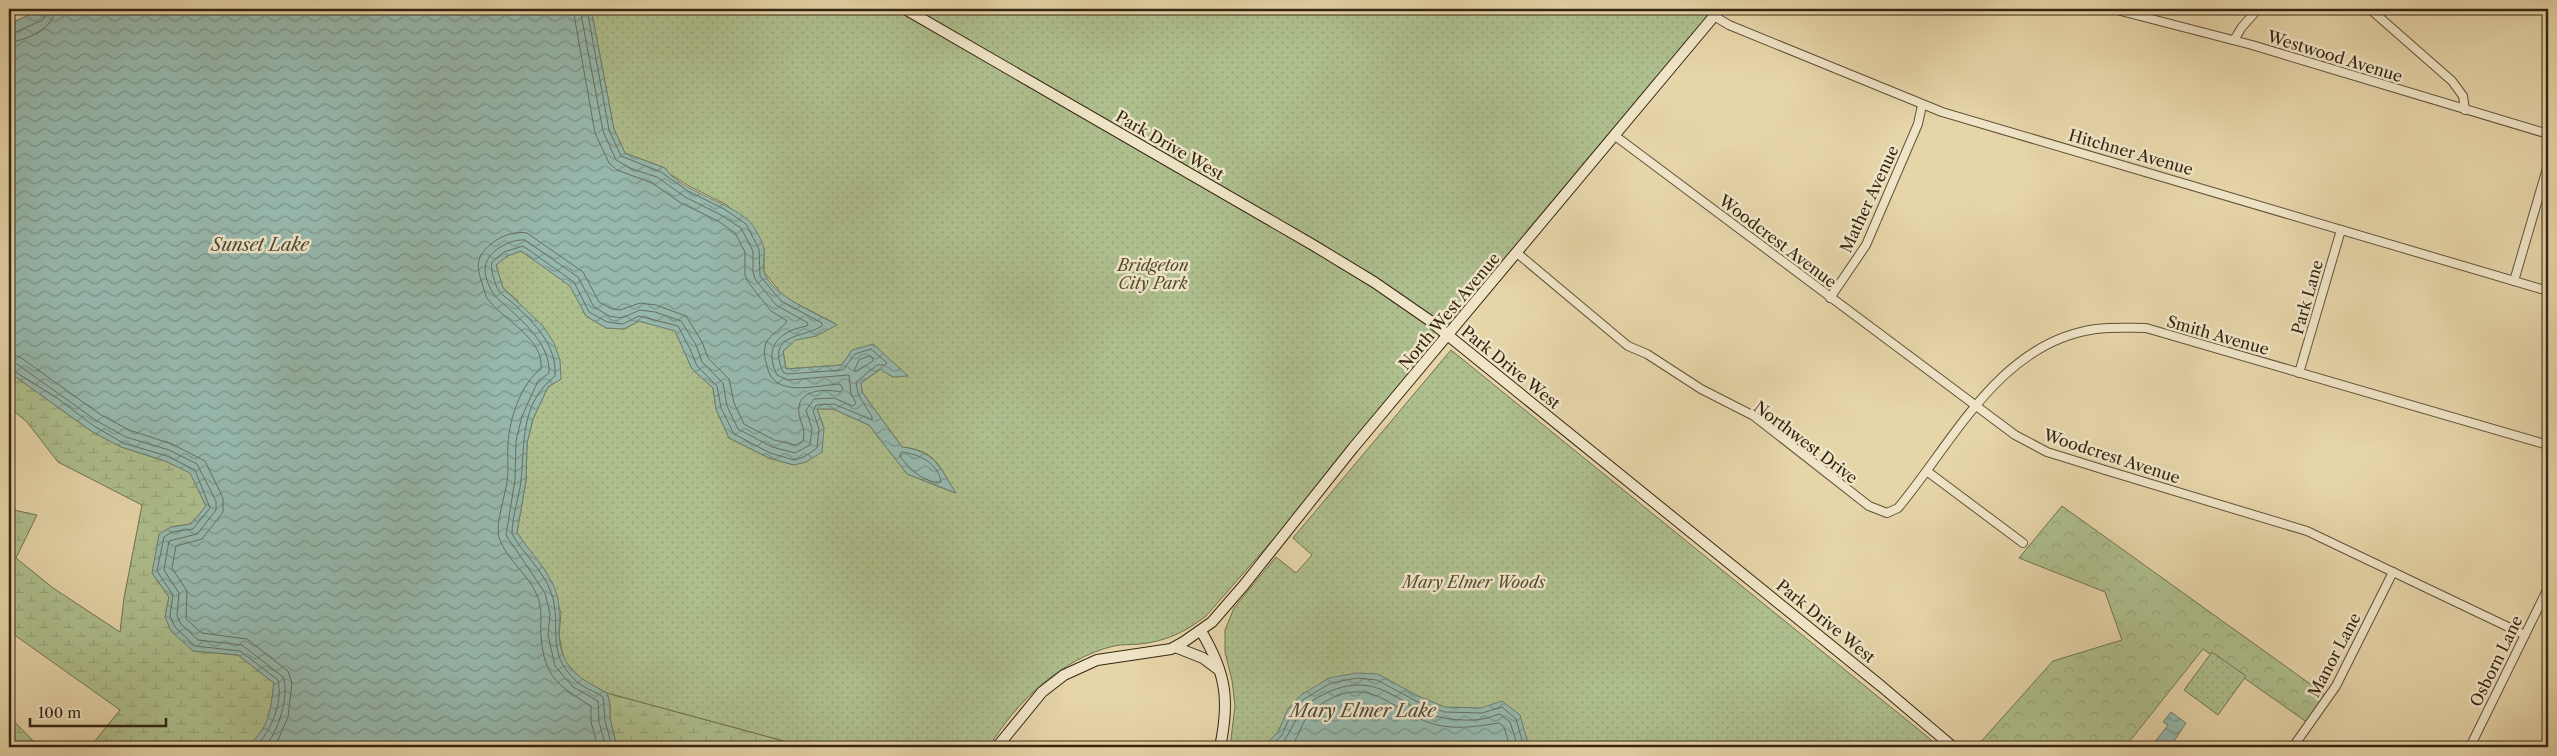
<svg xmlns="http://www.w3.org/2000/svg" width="2557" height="756" viewBox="0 0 2557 756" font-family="'Libre Caslon Text',serif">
<defs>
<pattern id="forest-crowns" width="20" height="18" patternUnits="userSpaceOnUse" patternTransform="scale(1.25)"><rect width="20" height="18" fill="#aebe8d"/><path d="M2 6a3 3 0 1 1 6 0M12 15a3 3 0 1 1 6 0" fill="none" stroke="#96a379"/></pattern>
<pattern id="wetland-marsh" width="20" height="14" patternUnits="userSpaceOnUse" patternTransform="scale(1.25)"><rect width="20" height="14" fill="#aebe8d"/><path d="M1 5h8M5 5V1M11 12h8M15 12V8" fill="none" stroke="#96a379"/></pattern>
<pattern id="park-dots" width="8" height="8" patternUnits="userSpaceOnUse" patternTransform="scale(1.25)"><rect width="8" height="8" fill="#aebe8d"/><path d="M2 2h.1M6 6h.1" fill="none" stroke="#96a379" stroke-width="1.8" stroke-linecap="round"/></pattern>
<pattern id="water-waves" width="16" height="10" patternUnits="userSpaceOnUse" patternTransform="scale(1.25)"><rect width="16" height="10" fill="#96b8ad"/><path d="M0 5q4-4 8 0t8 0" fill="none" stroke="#7b958b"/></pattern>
</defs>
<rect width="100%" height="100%" fill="#e6d5a9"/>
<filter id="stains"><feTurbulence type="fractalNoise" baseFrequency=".004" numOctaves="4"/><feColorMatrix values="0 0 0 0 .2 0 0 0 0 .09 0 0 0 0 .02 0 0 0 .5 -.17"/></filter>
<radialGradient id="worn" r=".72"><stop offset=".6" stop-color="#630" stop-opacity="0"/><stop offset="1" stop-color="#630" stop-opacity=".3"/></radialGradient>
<!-- forest -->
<path fill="url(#forest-crowns)" stroke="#72724f" d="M2062,506L2327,696L2308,723L2203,649L2125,747H1980L1978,745L2053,661L2122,640L2105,592L2019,558Z"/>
<!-- wetland -->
<g fill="url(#wetland-marsh)" stroke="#72724f">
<path d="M9,372L91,431L121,447L165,461L190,472L206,506L191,524L171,527L152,573L169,597L165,617L193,651L238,655L274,683C270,713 271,726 247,747H90L120,710L9,631V509L37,515L16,558L53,588L120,632L124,598L142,505L58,462L27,422L9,407Z"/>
<path d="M607,693L806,747H617L610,719V704Z"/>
<path d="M9,716L39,747H9Z"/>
</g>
<!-- park -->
<g fill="url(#park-dots)" stroke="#72724f">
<path d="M591,9H1720L1353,448L1206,616C1185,632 1167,641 1140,644C1131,645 1122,644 1114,646C1062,658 1015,703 989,747H806L607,693L581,679L564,661L559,635L561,613L545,570L529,552L517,532L526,481L527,443L533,419L548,387L561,379L517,300L503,288L496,265L507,256L521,251L571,286L586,316L606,328L624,329L639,321L675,330L692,369L713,388L716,409L729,438L769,458L794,465L824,428L817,409H833L869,425L907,474L955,493C940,467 936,450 902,447L862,392L861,383L881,369L893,377L852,350L842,365L786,369L783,351L796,339L816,336L836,324L784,297L764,272V248L727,205L691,187L668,173L665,168L625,153L614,129Z"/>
<path d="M1451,350L1924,734L1939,747H1230L1235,706L1232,680L1225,652V630L1234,608L1276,557L1296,573L1312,555L1293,538Z"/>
<path d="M2212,652L2246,676L2218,715L2184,690Z"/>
</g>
<!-- water -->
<g fill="url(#water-waves)" stroke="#6f7e6f">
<path d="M41,9H591L614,129L625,153L665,168C679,190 726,201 748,220C754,225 763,242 764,249C765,256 762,266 764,272C772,296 816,313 837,325L816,336L796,340L783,351L786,369L842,365L852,350L873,344L908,376L893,377L880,369L861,383L862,392L902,447C935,451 940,468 956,493L907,474L869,425L833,409H817L824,428L822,452L806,462L794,465L769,458L729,438L716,409L713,388L692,369L675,331L639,321L624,329L606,328L586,316L570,286L521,251L507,256L496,265L503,288L543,326L554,343L560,360L561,379L548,387L533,419L527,443L526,481L517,532C529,552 547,568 555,589C561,605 559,618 559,635C561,668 580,679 607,693L610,704V719L617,747H247C270,726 270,713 274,683L238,655L193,651L171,631L165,617L169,597L152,573L159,534L171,527L191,524L206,506L190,473L165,461L121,447L91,431L9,372V24Z"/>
<path d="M1357,673L1378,674L1418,696L1445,707L1481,708L1502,701L1520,715L1529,747H1263L1278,732L1288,709L1301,695L1329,678Z"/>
<path d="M2171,712L2186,723L2170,747H2160L2154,743L2168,725L2163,722Z"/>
</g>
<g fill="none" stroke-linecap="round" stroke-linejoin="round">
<!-- shore -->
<g stroke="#666f5f" stroke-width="1">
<path d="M573,9L595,133L609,163L617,170L652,183L681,203L718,221L735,233L745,252V275L748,282L771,311L787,321C782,329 770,334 766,343C763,351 765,359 767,366C773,399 816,385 840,384L843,389L840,392C824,388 795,390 799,414C801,424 806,430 803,441L795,445L774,440L744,424L734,403L729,379L708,358L702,342L686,316L656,305L640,303L620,310L612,309L599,302L583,272L527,233C517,231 503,235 495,241C479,253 475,261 481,280C483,285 484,292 487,298C502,320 544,337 541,369C521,383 509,420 508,444C507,456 509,469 507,482C505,496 495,525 499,538C507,560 528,574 537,595C543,609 540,622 541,636C544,678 559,686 591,706V722L598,747"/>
<path d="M580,9L603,131L616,160L632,169L657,177L685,197L721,215L741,228L753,251V272L755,279L776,305L808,323L807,326C779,331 763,347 777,375L788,380L849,375L851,394L856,403L853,406L834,398L814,399L806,410L812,429L810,445L795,453L772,447L738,429L727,406L723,383L702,362L696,345L681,321L655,312L640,310L622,318L609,316L594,307L578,277L525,240C516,239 504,244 496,250C481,262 483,276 493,293C497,299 503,303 507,307C526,324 550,345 549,373L538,381L522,416L516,441L515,480L506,535L545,593L550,614L548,635L555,666L573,687L598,701L599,722L606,747"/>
<path d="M587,9L609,130L621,156L661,172L688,191L724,209L746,224L759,249L760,276L781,301L822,323V326C801,339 766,333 783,372L787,374L843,370L855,354L871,349L887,363L885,365H877L856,382L858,394L872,417V420L834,404L816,405L813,411L819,429L817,448L804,457L794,460L770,453L734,434L721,408L717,386L697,366L690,349L678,326L639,316L623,324L607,322L589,312L574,282L523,246L504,252L492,262C490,268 495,285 499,291C503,296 509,300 514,304C535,324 557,345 555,376C520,404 525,441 521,481C519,498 512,516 512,534C523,554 543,570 551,592C563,627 544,651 576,681C583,688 595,691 603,697L605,721L612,747"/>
<path d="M9,35L43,20L48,9"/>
<path d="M9,42C26,41 55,28 55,9"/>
<path d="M9,354L20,357L101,415L129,430L172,444L205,461L223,498V512L202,539L176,546L172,568L187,591L186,619L202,633L247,639L288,671L292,683L288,717L275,747"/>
<path d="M870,356L873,358V361L857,371H854L859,360Z"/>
<path d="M9,362L17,364L97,421L126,437L169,450L197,464L216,501V510L197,534L169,541L164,570L179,593L177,616L181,624L198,640L242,645L283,677C290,694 278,735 264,747"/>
<path d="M9,368L57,398L94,426L123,443L167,456L195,470L210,508L193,529L172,532L164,537L157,571L173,595L170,616L175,627L195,646L240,651L278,680C283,703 271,732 255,747"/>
<path d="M902,452C919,454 938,463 941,482C925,484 908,468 900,456Z"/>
<path d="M1270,747L1282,735L1292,712L1304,699L1331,683L1357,678L1377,680L1416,701L1444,712L1482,713L1502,707L1516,719L1524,747"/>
<path d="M1279,747C1292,734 1294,715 1309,703C1321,695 1333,689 1347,686C1389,679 1406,712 1444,718C1455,720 1471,721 1482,719C1488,719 1494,715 1500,714L1510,722L1518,747"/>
<path d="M1290,747C1301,736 1301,719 1314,709C1373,666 1390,716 1442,726C1461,729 1480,726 1499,723L1504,727L1510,747"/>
</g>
<defs>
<g id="street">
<path d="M2113,9L2252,45L2548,134"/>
<path d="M2370,9L2452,81L2463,96L2465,110"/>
<path d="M1714,16L1729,25L1942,112L2548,291"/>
<path d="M2234,40L2242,27L2258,9"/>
<path d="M1614,135L2015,435L2047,452L2105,470L2307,531L2525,635"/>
<path d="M1517,253L1628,346L1647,354L1701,389L1754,416L1869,506L1887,513L1898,508C1954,441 2000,342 2096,329C2113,327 2129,328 2146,328L2548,445"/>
<path d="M2514,281L2548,165"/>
<path d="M1830,298L1866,245L1918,124L1922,105"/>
<path d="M2299,373L2341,230"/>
<path d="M1928,472L2023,543"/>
<path d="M2293,747L2336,686L2393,572"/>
<path d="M2470,747L2548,588"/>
</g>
<g id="secondary">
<path d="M905,9L1313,245L1374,282L1429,320L1881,686L1953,747"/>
<path d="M1201,631C1226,673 1230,700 1220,747"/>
<path d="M1175,647L1203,658L1219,670"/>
<path d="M997,747L1042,692L1064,675L1097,660L1171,649L1185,641L1212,622L1244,585L1353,448L1720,9"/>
</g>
</defs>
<!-- street casing -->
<use href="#street" stroke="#615237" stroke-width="10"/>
<!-- secondary casing -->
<use href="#secondary" stroke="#352611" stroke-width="12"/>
<!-- street -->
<use href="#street" stroke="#efe4c7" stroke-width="8"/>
<!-- secondary -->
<use href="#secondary" stroke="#efe4c7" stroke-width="10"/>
</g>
<g text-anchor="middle" stroke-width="5" stroke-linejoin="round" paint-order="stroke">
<!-- street labels -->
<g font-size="16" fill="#352611" stroke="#efe4c7">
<text transform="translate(2335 56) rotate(17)" y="6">Westwood Avenue</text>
<text transform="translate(1170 145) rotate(30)" y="6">Park Drive West</text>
<text transform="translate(2131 152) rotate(16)" y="6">Hitchner Avenue</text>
<text transform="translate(1869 199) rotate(-65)" y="6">Mather Avenue</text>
<text transform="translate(1778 241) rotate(37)" y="6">Woodcrest Avenue</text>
<text transform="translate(2307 297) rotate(-74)" y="6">Park Lane</text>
<text transform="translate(1449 311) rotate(-50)" y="6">North West Avenue</text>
<text transform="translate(2218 335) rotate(16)" y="6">Smith Avenue</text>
<text transform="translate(1511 367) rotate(39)" y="6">Park Drive West</text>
<text transform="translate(1806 442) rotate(37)" y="6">Northwest Drive</text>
<text transform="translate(2112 456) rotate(18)" y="6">Woodcrest Avenue</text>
<text transform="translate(1826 621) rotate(39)" y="6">Park Drive West</text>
<text transform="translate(2334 655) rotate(-62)" y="6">Manor Lane</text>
<text transform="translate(2496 661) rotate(-64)" y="6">Osborn Lane</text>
</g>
<!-- park labels -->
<g font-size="16" font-style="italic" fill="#534c30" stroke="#efe4c7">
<text x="1153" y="271">Bridgeton<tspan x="1153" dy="18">City Park</tspan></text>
<text x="1474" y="588">Mary Elmer Woods</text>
</g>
<!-- water labels -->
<g font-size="18" font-style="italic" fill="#4d4a38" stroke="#efe4c7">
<text x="260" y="251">Sunset Lake</text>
<text x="1363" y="717">Mary Elmer Lake</text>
</g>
</g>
<!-- margin -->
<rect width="2557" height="756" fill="none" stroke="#e6d5a9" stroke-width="30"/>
<rect x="10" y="10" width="2537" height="736" fill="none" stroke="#352611" stroke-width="2.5"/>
<rect x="15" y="15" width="2527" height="726" fill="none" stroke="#352611"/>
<!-- scale -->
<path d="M30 718v8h136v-8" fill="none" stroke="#352611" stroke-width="2.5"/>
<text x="38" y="718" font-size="15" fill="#352611" stroke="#efe4c7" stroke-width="4" paint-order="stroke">100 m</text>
<rect width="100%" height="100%" filter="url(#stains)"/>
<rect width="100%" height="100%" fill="url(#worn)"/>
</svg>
